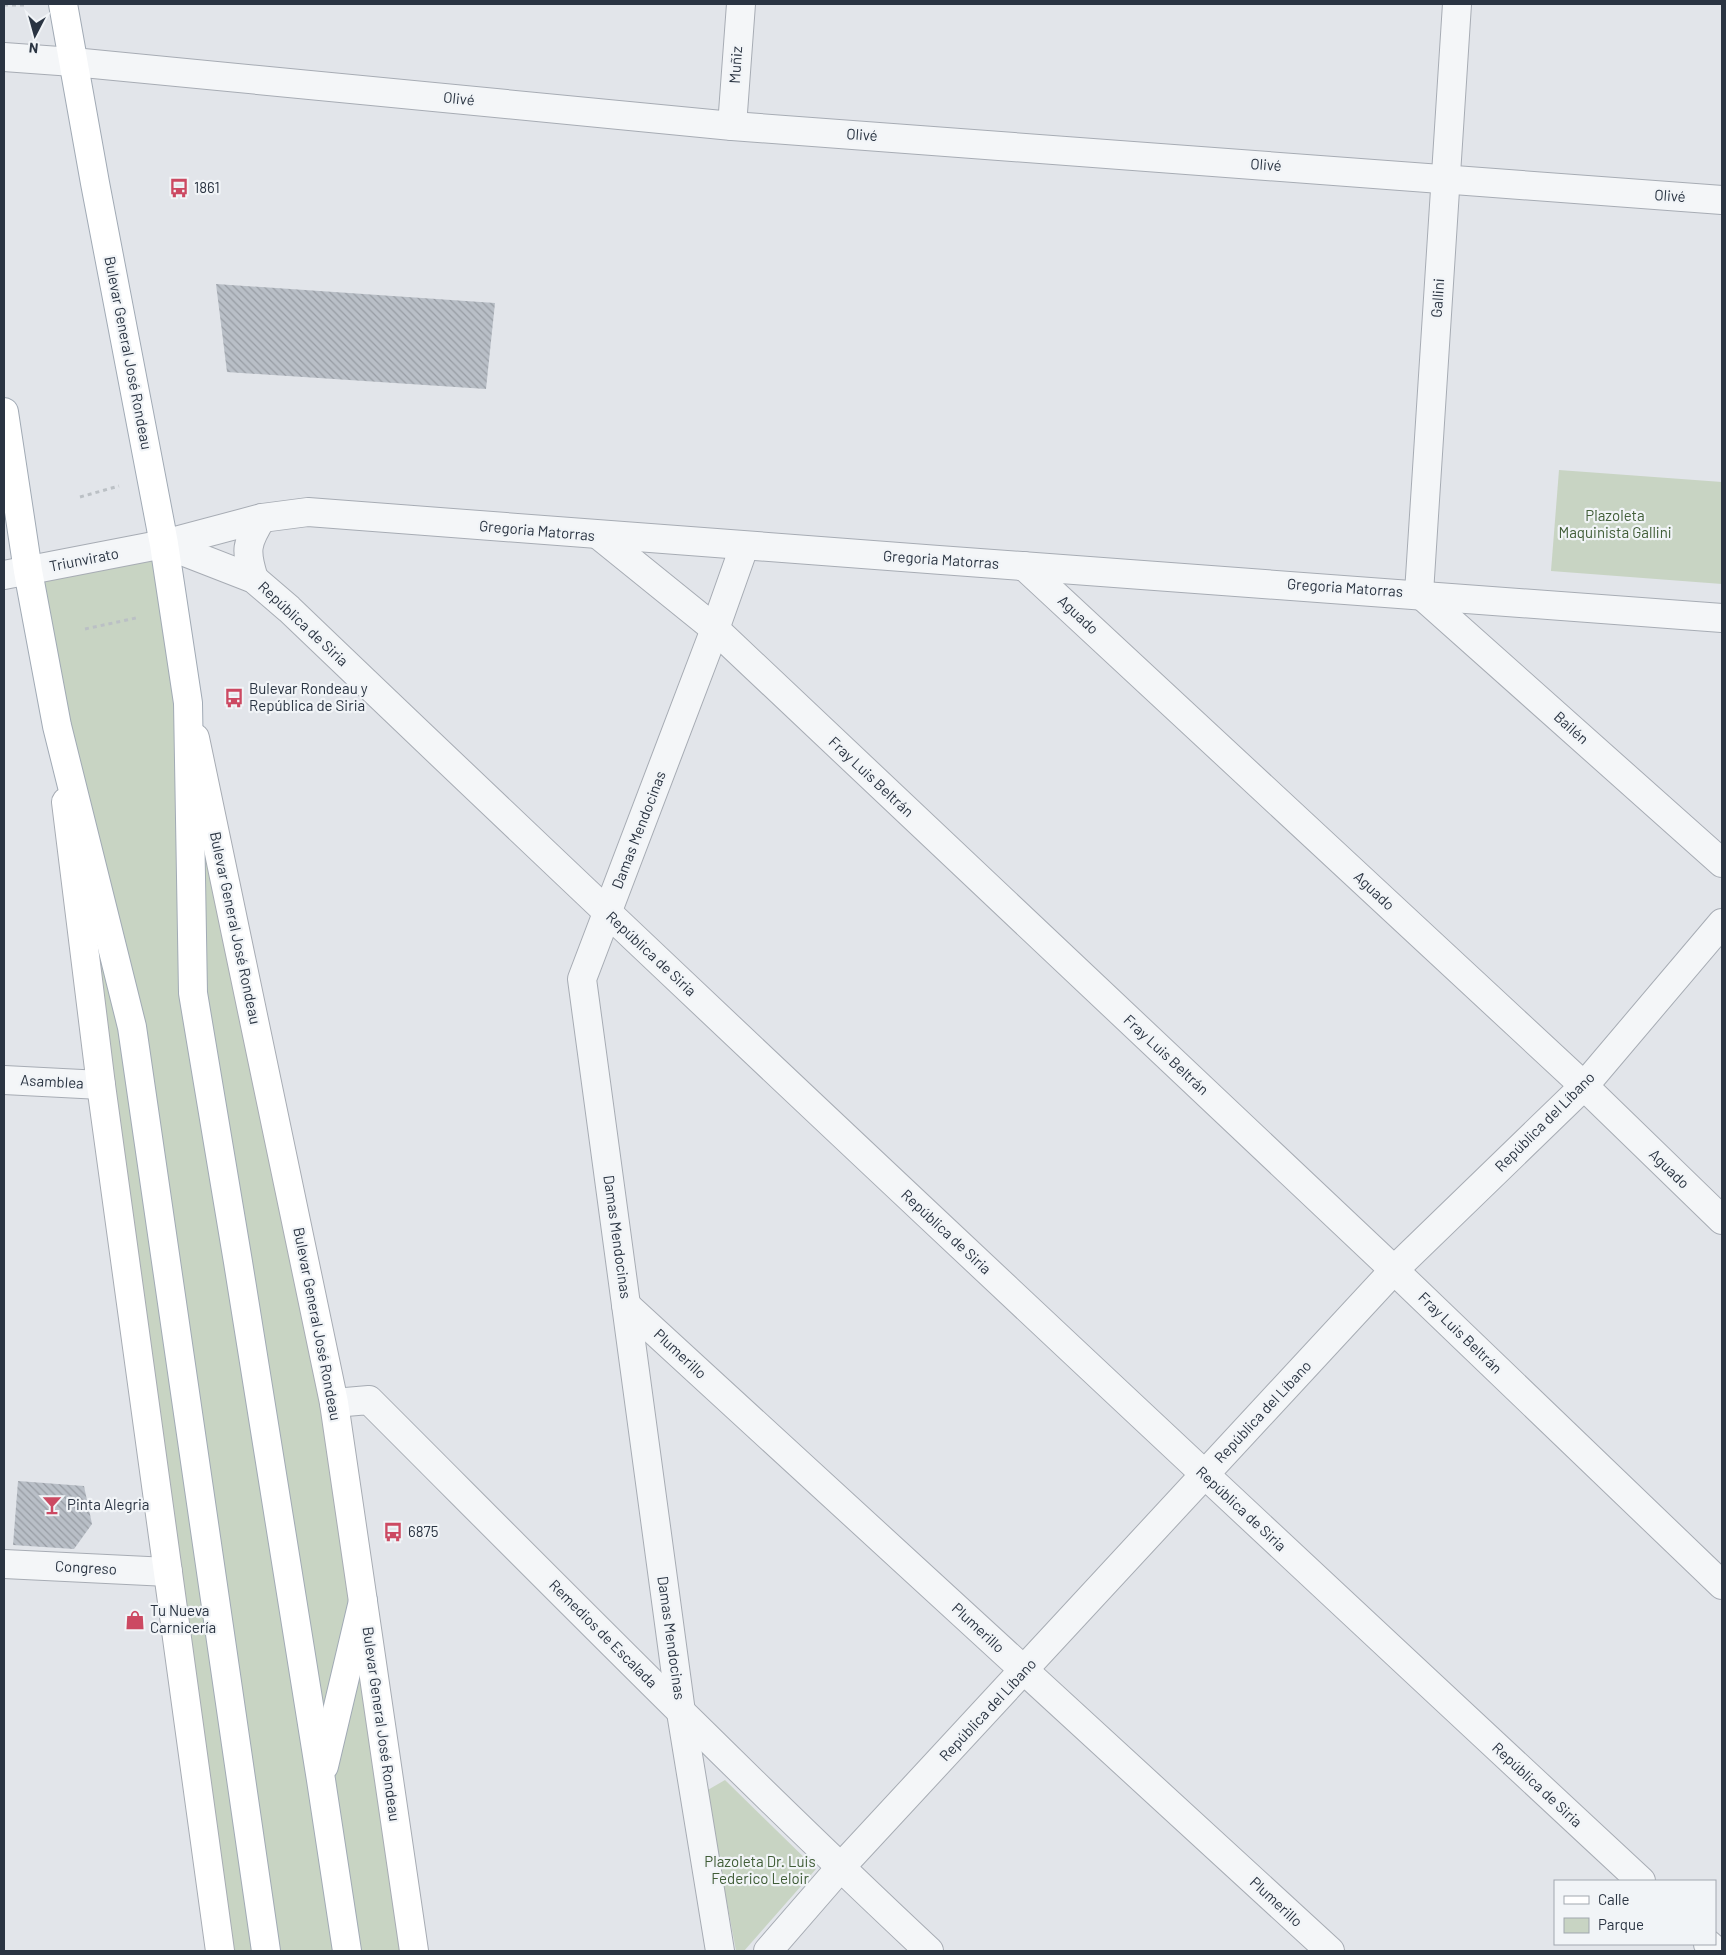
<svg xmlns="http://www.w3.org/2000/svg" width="1726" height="1955" viewBox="0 0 1726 1955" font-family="Barlow,sans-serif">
<defs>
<pattern id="building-back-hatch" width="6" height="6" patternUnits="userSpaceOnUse" patternTransform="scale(1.25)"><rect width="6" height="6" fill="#b9bfc7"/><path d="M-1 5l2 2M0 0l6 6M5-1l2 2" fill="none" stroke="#979ca3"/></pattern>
</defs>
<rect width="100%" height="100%" fill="#e2e5ea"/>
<!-- green -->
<g fill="#c8d4c3">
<path d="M1559,470L1722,482V584L1551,571Z"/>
<path d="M164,544L334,1403L414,1951H220L101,1085L28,571Z"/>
<path d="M725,1780L816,1869L744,1951H736L706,1791Z"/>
</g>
<!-- building -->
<g fill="url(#building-back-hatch)">
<path d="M216,284L495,303L486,389L227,372Z"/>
<path d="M18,1481L84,1486L92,1524L74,1549L13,1545Z"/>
</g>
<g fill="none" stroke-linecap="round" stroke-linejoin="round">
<defs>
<g id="minor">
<path d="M1457,4L1419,593L1722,863"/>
<path d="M4,57L73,62L732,126L1722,200"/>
<path d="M732,126L741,4"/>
<path d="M600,536L715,629L1394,1270L1722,1585"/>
<path d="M164,544L254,579L289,609C736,1037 1188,1460 1641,1881"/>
<path d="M1024,566L1584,1086L1722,1220"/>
<path d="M4,575L164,544L262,518L308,512C779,551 1251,580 1722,618"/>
<path d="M254,579C245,551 246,543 262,518"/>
<path d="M4,1080L101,1085"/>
<path d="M626,1305L1330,1951"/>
<path d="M334,1403L369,1400C554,1585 738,1772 929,1951"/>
<path d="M4,1564L168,1572"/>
<path d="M1708,1944L1716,1951"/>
<path d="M720,1951L681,1712L582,979L715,629L744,547"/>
<path d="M768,1951L840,1868L1394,1270L1584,1086L1722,923"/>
</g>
<g id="secondary">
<path d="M195,738L334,1403L414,1951"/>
<path d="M66,802L101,1085L220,1951"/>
</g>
<g id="primary">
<path d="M63,4L95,183L164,544L188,703L193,993L238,1262L321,1780L347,1951"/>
<path d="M4,412L28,571L57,726L132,1027L266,1951"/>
<path d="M324,1766L363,1601"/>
</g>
</defs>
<!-- minor casing -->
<use href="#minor" stroke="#a7acb4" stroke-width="30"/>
<!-- secondary casing -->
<use href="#secondary" stroke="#a7acb4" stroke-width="30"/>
<!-- primary casing -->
<use href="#primary" stroke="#a1aab5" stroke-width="30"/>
<!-- path -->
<g stroke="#bbc0c5" stroke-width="3" stroke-dasharray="4 4" stroke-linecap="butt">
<path d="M4,5H28"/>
<path d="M80,497L119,486"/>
<path d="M85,629L136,618"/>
</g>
<!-- minor -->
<use href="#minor" stroke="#f4f6f8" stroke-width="28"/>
<!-- secondary -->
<use href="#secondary" stroke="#fff" stroke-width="28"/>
<!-- primary -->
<use href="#primary" stroke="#fff" stroke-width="28"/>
</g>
<!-- icons -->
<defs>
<symbol id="bus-bare" viewBox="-9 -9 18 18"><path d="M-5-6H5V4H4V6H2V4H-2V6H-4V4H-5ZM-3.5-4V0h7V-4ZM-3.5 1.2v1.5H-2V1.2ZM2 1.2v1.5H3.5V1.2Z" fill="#cc4962" stroke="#f1f4f7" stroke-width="2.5" paint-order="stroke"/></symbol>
<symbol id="bar-bare" viewBox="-9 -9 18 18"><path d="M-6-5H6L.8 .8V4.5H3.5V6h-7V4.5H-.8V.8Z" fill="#cc4962" stroke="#f1f4f7" stroke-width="2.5" paint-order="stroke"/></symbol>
<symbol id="shop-bare" viewBox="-9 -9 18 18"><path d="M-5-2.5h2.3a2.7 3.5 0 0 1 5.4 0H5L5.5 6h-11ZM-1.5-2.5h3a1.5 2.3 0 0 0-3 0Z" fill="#cc4962" stroke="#f1f4f7" stroke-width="2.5" paint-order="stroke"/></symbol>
</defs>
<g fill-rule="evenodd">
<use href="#bus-bare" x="165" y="174" width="28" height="28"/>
<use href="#bus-bare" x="220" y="684" width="28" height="28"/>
<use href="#bar-bare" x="38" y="1491" width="28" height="28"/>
<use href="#bus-bare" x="379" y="1518" width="28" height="28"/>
<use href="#shop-bare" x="121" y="1606" width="28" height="28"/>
</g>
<g text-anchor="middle" stroke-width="4.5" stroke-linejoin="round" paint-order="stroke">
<!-- street labels -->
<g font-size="15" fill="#2a3442" stroke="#f1f4f7">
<text transform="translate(736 65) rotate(-86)" y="5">Muñiz</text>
<text transform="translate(459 99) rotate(6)" y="5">Olivé</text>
<text transform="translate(862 135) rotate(4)" y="5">Olivé</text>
<text transform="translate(1266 165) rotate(4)" y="5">Olivé</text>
<text transform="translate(1670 196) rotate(4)" y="5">Olivé</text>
<text transform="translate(1438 298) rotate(-86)" y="5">Gallini</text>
<text transform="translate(128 353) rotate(79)" y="5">Bulevar General José Rondeau</text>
<text transform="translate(537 531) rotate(5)" y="5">Gregoria Matorras</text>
<text transform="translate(84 560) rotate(-11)" y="5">Triunvirato</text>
<text transform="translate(941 560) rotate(4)" y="5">Gregoria Matorras</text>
<text transform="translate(1345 588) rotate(4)" y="5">Gregoria Matorras</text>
<text transform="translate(1078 615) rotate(43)" y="5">Aguado</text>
<text transform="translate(303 624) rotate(43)" y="5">República de Siria</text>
<text transform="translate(1571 728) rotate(42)" y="5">Bailén</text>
<text transform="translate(871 777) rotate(43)" y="5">Fray Luis Beltrán</text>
<text transform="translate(639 830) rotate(-69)" y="5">Damas Mendocinas</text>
<text transform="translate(1374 891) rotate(43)" y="5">Aguado</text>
<text transform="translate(235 928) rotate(78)" y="5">Bulevar General José Rondeau</text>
<text transform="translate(651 954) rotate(43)" y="5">República de Siria</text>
<text transform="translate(1166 1055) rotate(43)" y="5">Fray Luis Beltrán</text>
<text transform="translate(52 1082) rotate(3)" y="5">Asamblea</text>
<text transform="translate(1545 1122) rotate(-45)" y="5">República del Líbano</text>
<text transform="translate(1669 1169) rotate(44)" y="5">Aguado</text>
<text transform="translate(946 1232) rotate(43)" y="5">República de Siria</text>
<text transform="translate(617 1237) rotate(82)" y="5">Damas Mendocinas</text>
<text transform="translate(317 1324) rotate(79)" y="5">Bulevar General José Rondeau</text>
<text transform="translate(1460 1333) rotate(44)" y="5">Fray Luis Beltrán</text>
<text transform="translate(680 1354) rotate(43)" y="5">Plumerillo</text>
<text transform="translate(1263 1412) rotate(-47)" y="5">República del Líbano</text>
<text transform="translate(1241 1509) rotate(43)" y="5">República de Siria</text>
<text transform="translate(86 1568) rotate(3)" y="5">Congreso</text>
<text transform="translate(978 1628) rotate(43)" y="5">Plumerillo</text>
<text transform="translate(603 1634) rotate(45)" y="5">Remedios de Escalada</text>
<text transform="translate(671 1638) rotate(82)" y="5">Damas Mendocinas</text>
<text transform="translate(988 1710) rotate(-47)" y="5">República del Líbano</text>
<text transform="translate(381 1724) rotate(82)" y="5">Bulevar General José Rondeau</text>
<text transform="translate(1537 1785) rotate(43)" y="5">República de Siria</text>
<text transform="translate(1276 1902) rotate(43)" y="5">Plumerillo</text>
</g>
<!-- poi labels -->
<g font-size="15" fill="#2a3442" stroke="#f1f4f7" text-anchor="start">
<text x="194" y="193">1861</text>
<text x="249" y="694">Bulevar Rondeau y<tspan x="249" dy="17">República de Siria</tspan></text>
<text x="67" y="1510">Pinta Alegria</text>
<text x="408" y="1537">6875</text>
<text x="150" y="1616">Tu Nueva<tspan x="150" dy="17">Carnicería</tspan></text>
</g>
<!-- park labels -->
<g font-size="15" fill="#405d37" stroke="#f1f4f7">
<text x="1615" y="521">Plazoleta<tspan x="1615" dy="17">Maquinista Gallini</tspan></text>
<text x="760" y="1867">Plazoleta Dr. Luis<tspan x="760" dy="17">Federico Leloir</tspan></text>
</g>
</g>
<!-- border -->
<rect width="1726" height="1955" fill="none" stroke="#2a3442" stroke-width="10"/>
<!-- legend -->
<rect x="1554" y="1880" width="162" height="65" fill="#f1f4f7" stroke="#a1a7af"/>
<rect x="1564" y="1896" width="25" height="8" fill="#ffffff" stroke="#a1a7af"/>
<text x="1598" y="1905" font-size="15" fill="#2a3442">Calle</text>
<rect x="1564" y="1918" width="25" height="15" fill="#c8d4c3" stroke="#a1a7af"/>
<text x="1598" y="1930" font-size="15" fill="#2a3442">Parque</text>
<!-- north arrow -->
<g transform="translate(35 35) rotate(186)" stroke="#f1f4f7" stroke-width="4" paint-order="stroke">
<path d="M0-4L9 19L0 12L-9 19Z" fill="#2a3442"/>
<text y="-8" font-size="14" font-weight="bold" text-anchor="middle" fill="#2a3442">N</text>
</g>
</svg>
